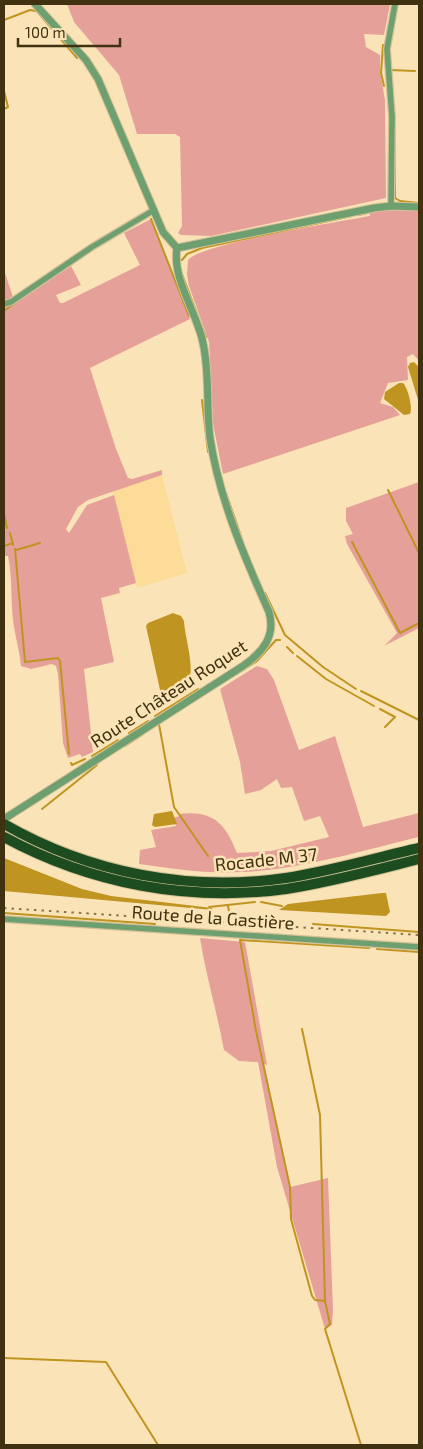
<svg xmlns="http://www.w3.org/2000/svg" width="423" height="1449" viewBox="0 0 423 1449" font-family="'Exo 2',sans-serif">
<rect width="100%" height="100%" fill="#fae4b7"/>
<!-- built -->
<path fill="#fcdc98" d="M162,475L187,573L137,588L112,491Z"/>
<!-- green -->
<g fill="#e5a099">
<path d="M67,4H390L384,35L364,34L366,47L380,55V71L385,100L386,198L211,236L181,235L178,233L182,226L180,137L175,134H137L119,75L74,22Z"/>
<path d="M389,210L419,211V361L413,354L407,357L408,380L388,383L380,403L393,407L400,415L223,474L213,424L209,342L189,286L187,275L188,260C200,244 343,221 370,216L369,213Z"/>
<path d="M151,219L190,319L90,368L116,449L128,478L132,479L162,470V475L88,500L78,507L66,529L69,533L87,505L114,495L136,583L119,588L120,593L101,598L114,662L84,669L93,752L82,757L80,754L68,758L63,743L58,674L56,666L52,664L31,669L21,666C20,653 16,640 14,627C10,603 13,579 8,556H4V270L14,300L71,266L81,285L56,295L60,303H63L140,265L124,233Z"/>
<path d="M419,482V628L384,646L397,633L347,544L345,536L353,534L346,521V508Z"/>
<path d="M257,666L267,669L274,680L299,750L335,736L363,827L419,813V837C365,850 298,870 242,872C208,874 174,869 139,864L140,850L156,847L151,830L176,826L173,818L180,816L179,814C213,810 225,823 237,853L271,851L329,837L320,816L304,821L292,787L281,788L277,779L261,790L245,794L240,762L220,689Z"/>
<path d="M200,938L245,942L267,1065L264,1064L290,1187L328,1178L333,1310L332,1325L325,1329L277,1167L258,1062L239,1061L224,1050C217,1012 206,976 200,938Z"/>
</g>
<!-- water -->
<g fill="#c09420">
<path d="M414,362L419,367V403L408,367L410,363Z"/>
<path d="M399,383H403C408,388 413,408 410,414L404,415L384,399L385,392Z"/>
<path d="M173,613L181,616L184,621C185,644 207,697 166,696L160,690L146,626L148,623Z"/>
<path d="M172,811L177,824L155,827L152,825L154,814Z"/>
<path d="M4,858L82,889L111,896L212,908L213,910L4,891Z"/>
<path d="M382,893H386L390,912L386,916L279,910L288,904Z"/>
</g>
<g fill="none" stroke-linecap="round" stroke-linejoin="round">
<!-- stream -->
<g stroke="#c09420" stroke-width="2">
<path d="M35,9L77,58"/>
<path d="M4,20L30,10L36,11"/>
<path d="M383,45L381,73L384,86"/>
<path d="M390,70L415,71"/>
<path d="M4,91L8,107L4,109"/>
<path d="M394,111L395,198L400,201L419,203"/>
<path d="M359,215L367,213"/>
<path d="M151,219L189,316"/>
<path d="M182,260L187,254L202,248L352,216"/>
<path d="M182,274L206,337"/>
<path d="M4,311L23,297"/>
<path d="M202,400L208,452"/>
<path d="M388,490L419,553"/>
<path d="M226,493L243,542"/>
<path d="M4,514L7,528"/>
<path d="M10,533L13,545"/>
<path d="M352,542L400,633L419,623"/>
<path d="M4,546L13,543"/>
<path d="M15,549L25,662L58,658L60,661L69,754"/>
<path d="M16,550L40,543"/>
<path d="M265,593L285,635L323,667L356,689"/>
<path d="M287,647L293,653"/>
<path d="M297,656L326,679L374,706"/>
<path d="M237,674L257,661L276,640H280"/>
<path d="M361,691L419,720"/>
<path d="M380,709L395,717L385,727"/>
<path d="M155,716L198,689"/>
<path d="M159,724L174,807L208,856"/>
<path d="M129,733L148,721"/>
<path d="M125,746L142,735"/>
<path d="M92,756L118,740"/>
<path d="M71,763L72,765L85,759"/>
<path d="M42,809L97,765"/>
<path d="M261,902L282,906"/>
<path d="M228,906L229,911"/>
<path d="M209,907L255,902"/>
<path d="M4,913L155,924"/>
<path d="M313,924L419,932"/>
<path d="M377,949L419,952"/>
<path d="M302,1029L320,1115L325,1300"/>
<path d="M4,1358L106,1362L158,1445"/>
<path d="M361,1445L325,1329L330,1324L325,1301L315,1300L312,1296L291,1219L290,1187L256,1031L240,940L369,948"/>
</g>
<defs>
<g id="minor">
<path d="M391,206L392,117L387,49L395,4"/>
<path d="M4,304L11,302L92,247L154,210"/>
<path d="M4,919L419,947"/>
</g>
<g id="tertiary">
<path d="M35,4L86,60L98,79L163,232L177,248"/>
<path d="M177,248L374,208L391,206L419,207"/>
<path d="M4,819L243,666C263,652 276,636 269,612C244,556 219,498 210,438C206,407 210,374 203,343C197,312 172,280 177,248"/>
</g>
<g id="trunk">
<path d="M4,824C89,873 189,892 286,878C331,871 375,858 419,848"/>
<path d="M4,837C91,884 188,902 286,889C331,882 375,870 419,859"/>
</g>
</defs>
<!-- minor casing -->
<use href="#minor" stroke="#d5c096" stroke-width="8"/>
<!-- tertiary casing -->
<use href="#tertiary" stroke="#d5c096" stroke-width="9"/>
<!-- trunk casing -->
<use href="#trunk" stroke="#d5c096" stroke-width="12"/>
<!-- minor -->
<use href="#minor" stroke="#6e9f70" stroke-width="5.5"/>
<!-- tertiary -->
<use href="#tertiary" stroke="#6e9f70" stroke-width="7"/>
<!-- trunk -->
<use href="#trunk" stroke="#1c4c20" stroke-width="10"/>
<!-- rail -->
<path stroke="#86744f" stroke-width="2" stroke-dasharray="2.5 5" stroke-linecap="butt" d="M4,908L419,935"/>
</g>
<g text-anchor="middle" stroke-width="5" stroke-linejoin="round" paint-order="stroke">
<!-- street labels -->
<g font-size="18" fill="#403110" stroke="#fae4b7">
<text transform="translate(169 694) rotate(-33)" y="6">Route Château Roquet</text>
<text transform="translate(266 860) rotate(-6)" y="6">Rocade M 37</text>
<text transform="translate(213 918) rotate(4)" y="6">Route de la Gastière</text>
</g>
</g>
<!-- border -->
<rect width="423" height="1449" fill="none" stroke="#403110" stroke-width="10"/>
<!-- scale -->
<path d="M18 38v8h102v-8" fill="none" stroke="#403110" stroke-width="2.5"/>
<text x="25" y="38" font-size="15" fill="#403110" stroke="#fae4b7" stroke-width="4" paint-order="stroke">100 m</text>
</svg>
